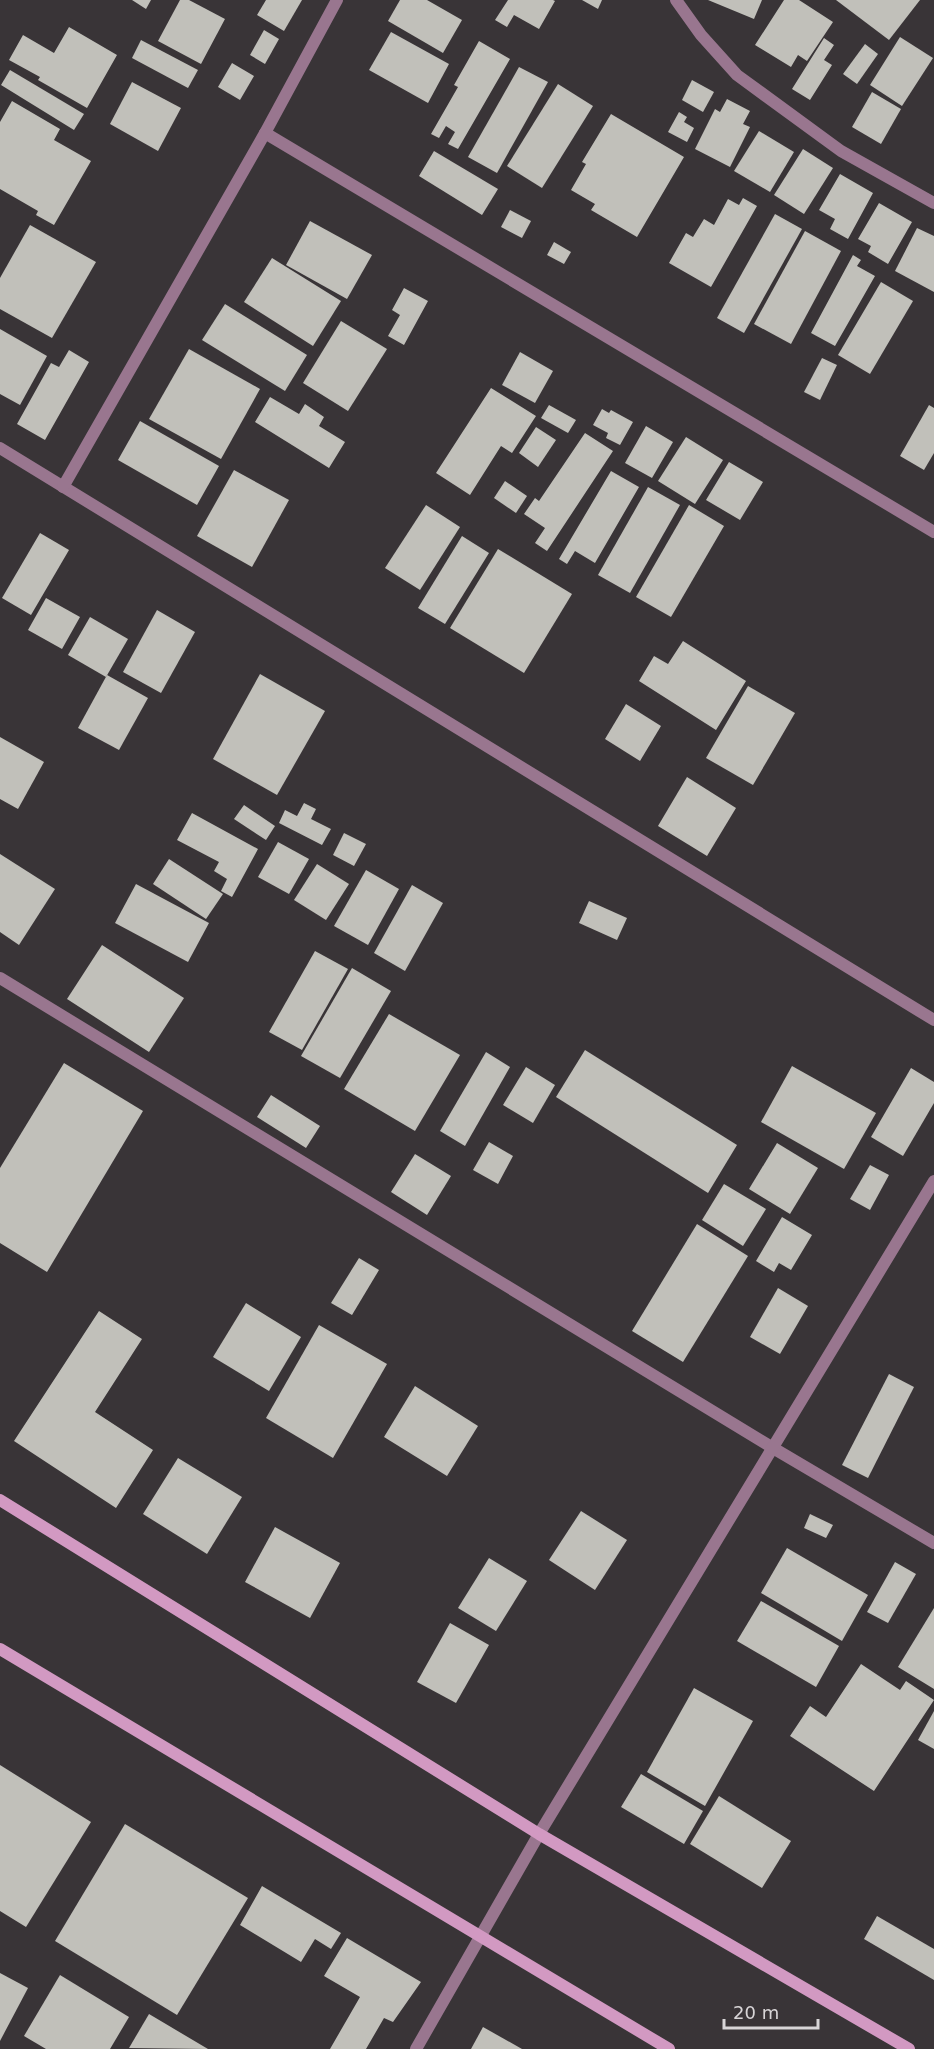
<svg xmlns="http://www.w3.org/2000/svg" width="934" height="2049" viewBox="0 0 934 2049" font-family="'DejaVu Sans',sans-serif">
<rect width="100%" height="100%" fill="#393437"/>
<!-- building -->
<g fill="#c1c0ba">
<path d="M132,0H151L146,9Z"/>
<path d="M180,0H189L225,19L201,64L158,41Z"/>
<path d="M266,0H302L284,31L257,15Z"/>
<path d="M400,0H427L462,20L443,53L388,21Z"/>
<path d="M508,0H553L555,1L539,29L514,15L507,27L495,20Z"/>
<path d="M582,0H602L598,9Z"/>
<path d="M708,0H762L754,19Z"/>
<path d="M784,0H799L833,22L807,61L798,55L791,67L755,45Z"/>
<path d="M836,0H920L889,40Z"/>
<path d="M69,27L117,55L87,108L38,80L40,77L9,60L23,35L54,53Z"/>
<path d="M264,30L279,39L265,64L250,55Z"/>
<path d="M391,32L449,64L428,103L369,70Z"/>
<path d="M900,37L933,58L902,106L870,85Z"/>
<path d="M824,38L834,45L824,60L832,65L810,100L792,89Z"/>
<path d="M141,40L198,70L188,88L132,58Z"/>
<path d="M479,41L510,59L458,149L448,144L455,132L446,126L439,138L431,134L458,87L454,85Z"/>
<path d="M865,44L878,54L857,84L843,74Z"/>
<path d="M232,63L254,76L240,100L218,87Z"/>
<path d="M519,67L548,82L497,173L468,157Z"/>
<path d="M10,70L84,114L74,130L1,85Z"/>
<path d="M692,80L714,92L703,112L682,100Z"/>
<path d="M132,82L181,108L158,151L110,124Z"/>
<path d="M558,84L593,106L542,188L507,166Z"/>
<path d="M872,92L901,109L881,144L852,127Z"/>
<path d="M727,99L750,111L743,124L750,127L730,167L695,149L715,109L720,112Z"/>
<path d="M12,101L60,129L54,140L91,161L54,225L36,215L38,211L0,189V122Z"/>
<path d="M679,112L687,117L684,122L694,128L687,142L668,132Z"/>
<path d="M611,114L684,157L637,237L591,210L595,204L571,190L586,164L582,162Z"/>
<path d="M759,131L794,152L770,192L734,171Z"/>
<path d="M803,149L833,168L804,214L774,195Z"/>
<path d="M434,151L498,189L482,215L419,176Z"/>
<path d="M840,174L873,193L848,239L830,229L835,219L819,210Z"/>
<path d="M743,198L757,206L711,287L669,263L686,233L693,237L704,219L714,225L728,199L739,205Z"/>
<path d="M879,203L912,222L888,264L868,252L871,246L858,239Z"/>
<path d="M510,210L531,221L522,238L501,227Z"/>
<path d="M775,214L802,229L744,333L717,318Z"/>
<path d="M310,221L372,255L347,299L286,265Z"/>
<path d="M30,225L96,262L52,338L0,309V278Z"/>
<path d="M917,228L934,236V292L895,271Z"/>
<path d="M805,231L841,251L791,344L754,324Z"/>
<path d="M554,242L571,252L564,264L547,255Z"/>
<path d="M853,255L861,260L857,266L875,276L835,346L811,333Z"/>
<path d="M272,258L341,301L313,346L244,302Z"/>
<path d="M881,282L913,301L870,374L838,355Z"/>
<path d="M404,288L428,301L404,345L388,336L400,315L392,310Z"/>
<path d="M225,304L307,355L285,391L202,340Z"/>
<path d="M341,321L387,349L348,411L303,383Z"/>
<path d="M0,329L47,356L20,405L0,394Z"/>
<path d="M189,349L260,389L221,459L149,419Z"/>
<path d="M69,350L89,362L45,440L17,424L51,363L59,367Z"/>
<path d="M520,352L553,371L535,403L502,385Z"/>
<path d="M822,358L837,365L820,400L804,392Z"/>
<path d="M491,388L536,416L512,453L501,446L470,495L436,473Z"/>
<path d="M270,397L299,414L305,404L324,417L319,426L345,442L329,468L255,422Z"/>
<path d="M549,405L576,420L568,433L541,418Z"/>
<path d="M929,405L934,408V453L924,470L900,456Z"/>
<path d="M602,409L609,413L611,410L633,422L620,445L606,438L608,433L593,425Z"/>
<path d="M140,421L219,466L197,505L118,460Z"/>
<path d="M646,426L673,442L652,478L625,463Z"/>
<path d="M536,427L556,440L538,467L519,453Z"/>
<path d="M585,433L613,451L547,551L535,543L545,528L524,514L535,498L539,501Z"/>
<path d="M686,437L723,460L695,504L658,481Z"/>
<path d="M729,462L763,482L740,520L706,500Z"/>
<path d="M234,470L289,500L252,567L197,536Z"/>
<path d="M611,471L639,487L595,563L575,551L567,564L559,559Z"/>
<path d="M505,481L527,496L516,513L494,498Z"/>
<path d="M648,487L680,505L630,593L598,575Z"/>
<path d="M426,505L460,527L420,590L385,568Z"/>
<path d="M689,505L724,526L671,617L636,597Z"/>
<path d="M40,533L69,550L31,615L2,598Z"/>
<path d="M462,536L489,553L445,624L418,608Z"/>
<path d="M498,549L572,594L524,673L450,628Z"/>
<path d="M46,598L80,617L62,649L28,630Z"/>
<path d="M157,610L195,632L161,693L123,672Z"/>
<path d="M90,617L128,639L106,677L68,655Z"/>
<path d="M683,641L746,681L716,730L639,681L654,656L668,664Z"/>
<path d="M260,674L325,711L277,795L213,759Z"/>
<path d="M107,675L148,698L119,750L78,728Z"/>
<path d="M748,686L795,713L753,785L706,758Z"/>
<path d="M626,704L661,726L640,761L605,739Z"/>
<path d="M0,737L44,762L18,809L0,799Z"/>
<path d="M687,777L736,808L707,856L658,826Z"/>
<path d="M304,803L316,809L311,819L331,829L322,845L279,823L285,810L297,816Z"/>
<path d="M244,805L275,826L266,840L234,819Z"/>
<path d="M192,813L258,849L232,897L221,891L227,879L214,871L219,862L177,840Z"/>
<path d="M344,833L366,844L354,866L333,855Z"/>
<path d="M278,842L309,859L289,894L258,877Z"/>
<path d="M0,854L55,889L19,945L0,932Z"/>
<path d="M169,859L223,894L206,919L153,884Z"/>
<path d="M317,864L349,884L326,920L294,900Z"/>
<path d="M366,870L399,889L368,945L334,926Z"/>
<path d="M136,884L209,923L188,962L115,923Z"/>
<path d="M412,885L443,903L405,971L374,953Z"/>
<path d="M589,901L627,918L617,940L579,923Z"/>
<path d="M102,945L184,998L149,1052L67,999Z"/>
<path d="M315,951L348,969L302,1050L269,1032Z"/>
<path d="M352,968L391,991L340,1078L301,1056Z"/>
<path d="M389,1014L460,1055L415,1131L344,1089Z"/>
<path d="M585,1050L737,1145L708,1193L556,1097Z"/>
<path d="M486,1052L510,1067L465,1146L440,1131Z"/>
<path d="M64,1063L143,1111L47,1272L0,1243V1168Z"/>
<path d="M792,1066L876,1113L844,1169L761,1122Z"/>
<path d="M526,1067L555,1085L533,1123L503,1105Z"/>
<path d="M911,1068L934,1082V1103L903,1156L871,1137Z"/>
<path d="M271,1095L320,1126L306,1148L257,1117Z"/>
<path d="M489,1142L513,1156L498,1184L473,1170Z"/>
<path d="M777,1143L818,1168L790,1214L749,1189Z"/>
<path d="M415,1154L451,1176L427,1215L391,1192Z"/>
<path d="M870,1165L889,1175L870,1210L850,1199Z"/>
<path d="M724,1184L766,1209L743,1246L702,1220Z"/>
<path d="M782,1217L812,1235L791,1270L779,1263L774,1272L756,1261Z"/>
<path d="M697,1224L748,1256L683,1362L632,1331Z"/>
<path d="M359,1258L379,1270L352,1315L331,1303Z"/>
<path d="M778,1288L808,1306L780,1354L750,1337Z"/>
<path d="M246,1303L301,1337L269,1391L213,1357Z"/>
<path d="M99,1311L142,1339L95,1412L153,1450L116,1508L14,1441Z"/>
<path d="M319,1325L387,1364L333,1458L266,1418Z"/>
<path d="M889,1374L914,1387L868,1478L842,1465Z"/>
<path d="M415,1386L478,1426L447,1476L384,1437Z"/>
<path d="M178,1458L242,1497L207,1554L143,1514Z"/>
<path d="M581,1511L627,1540L595,1590L549,1560Z"/>
<path d="M810,1514L833,1525L826,1538L804,1528Z"/>
<path d="M275,1527L340,1563L310,1618L245,1582Z"/>
<path d="M787,1548L868,1595L842,1641L761,1593Z"/>
<path d="M489,1558L527,1581L496,1631L458,1608Z"/>
<path d="M895,1562L916,1574L888,1623L867,1612Z"/>
<path d="M761,1601L839,1646L816,1687L737,1641Z"/>
<path d="M934,1608V1689L898,1667Z"/>
<path d="M450,1623L489,1645L456,1703L417,1682Z"/>
<path d="M861,1664L900,1690L906,1681L934,1700L874,1791L790,1736L810,1706L826,1717Z"/>
<path d="M694,1688L753,1721L705,1806L647,1772Z"/>
<path d="M934,1711V1749L918,1740Z"/>
<path d="M0,1765L91,1822L26,1927L0,1911Z"/>
<path d="M641,1774L703,1811L684,1844L621,1807Z"/>
<path d="M719,1796L791,1841L762,1888L690,1844Z"/>
<path d="M125,1824L248,1898L177,2015L55,1941Z"/>
<path d="M262,1886L341,1933L331,1949L315,1939L301,1962L240,1925Z"/>
<path d="M877,1916L934,1949V1980L864,1939Z"/>
<path d="M347,1938L421,1982L393,2022L384,2018L366,2049H330L360,1997L324,1976Z"/>
<path d="M0,1973L28,1988L0,2041Z"/>
<path d="M60,1975L129,2017L110,2049H46L24,2036Z"/>
<path d="M149,2014L208,2049L129,2048Z"/>
<path d="M483,2027L522,2049H471Z"/>
</g>
<g fill="none" stroke-linecap="round" stroke-linejoin="round">
<!-- minor -->
<g stroke="#99768f" stroke-width="12">
<path d="M676,0L701,35L737,75L841,151L934,203"/>
<path d="M265,133L934,532"/>
<path d="M0,448L934,1020"/>
<path d="M63,487L265,133L337,0"/>
<path d="M0,978L773,1448L934,1543"/>
<path d="M416,2049L539,1834L934,1181"/>
</g>
<!-- secondary -->
<g stroke="#d299c2" stroke-width="12">
<path d="M0,1500L539,1834L909,2049"/>
<path d="M0,1649L669,2049"/>
</g>
</g>
<!-- scale -->
<path d="M724 2019v9h94v-9" fill="none" stroke="#d8d5d7" stroke-width="3"/>
<text x="733" y="2019" font-size="18" fill="#d8d5d7" stroke="#393437" stroke-width="4.5" paint-order="stroke">20 m</text>
</svg>
